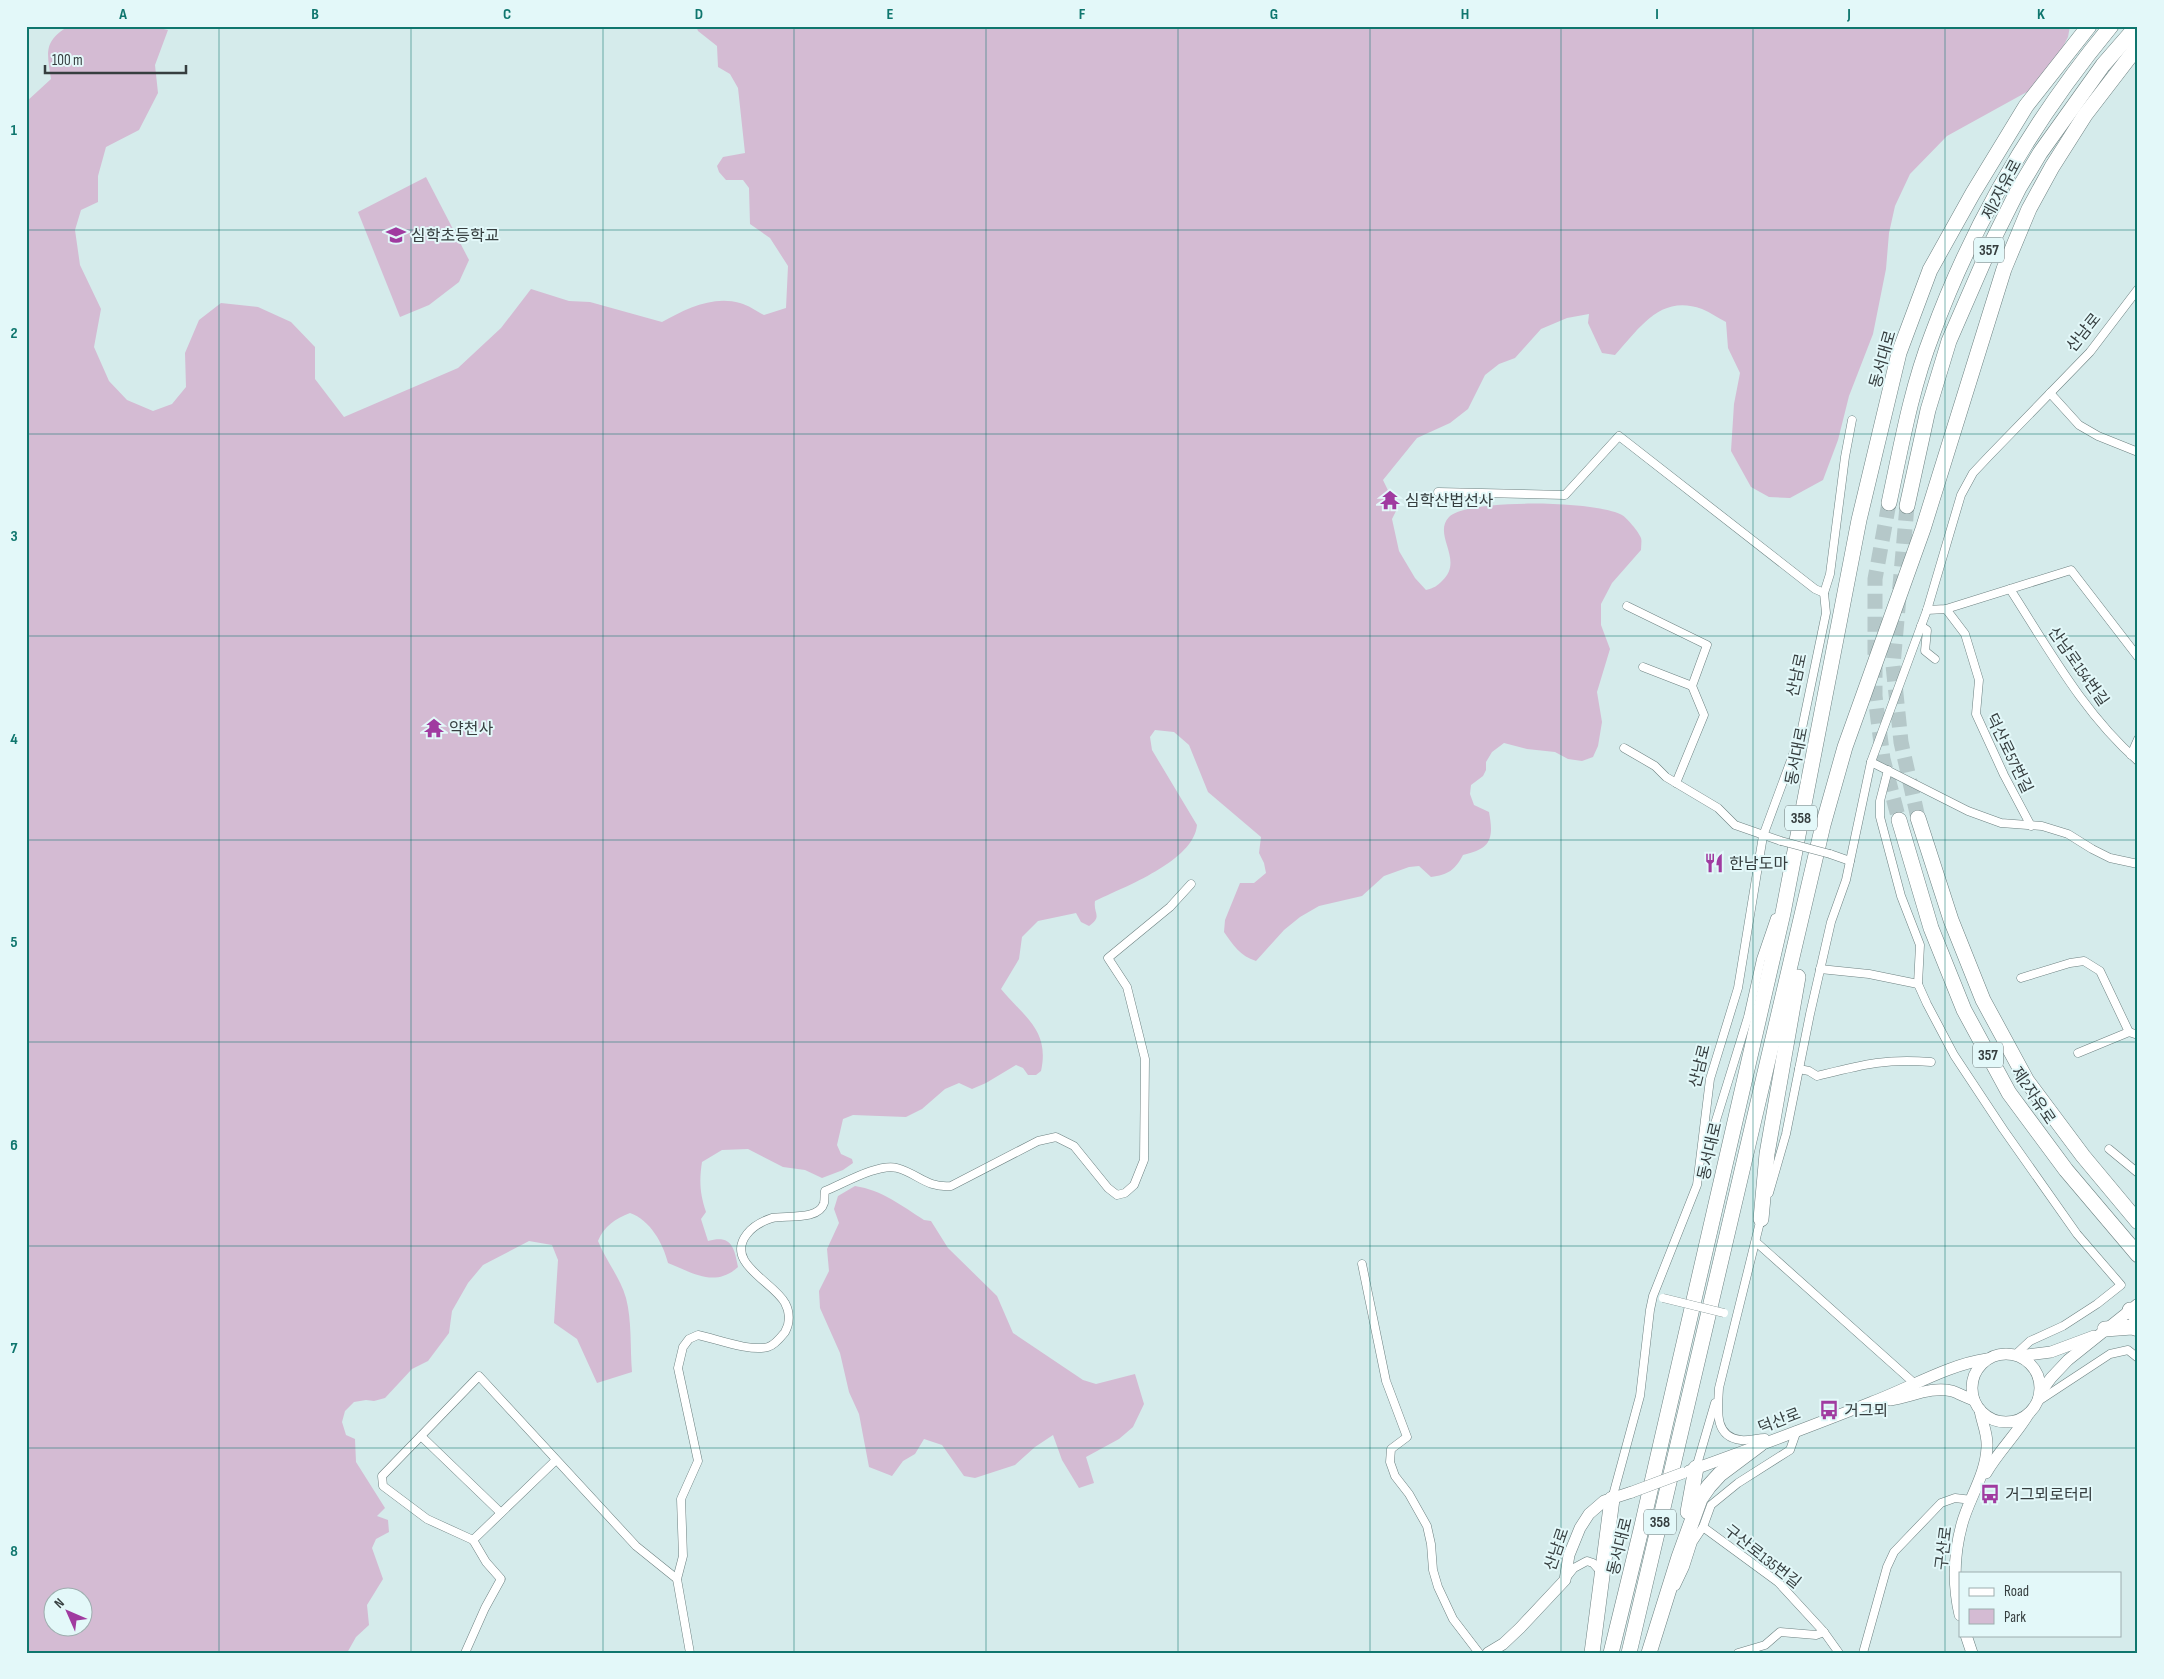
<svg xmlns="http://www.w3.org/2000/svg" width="2164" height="1679" viewBox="0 0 2164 1679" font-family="'Sofia Sans Condensed','Noto Sans KR',sans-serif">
<rect width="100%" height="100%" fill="#d5ebeb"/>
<!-- green -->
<g fill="#d4bbd3" fill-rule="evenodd">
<path d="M69,26H150L168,30L155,65L158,93L139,130L106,147L98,176V202L81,210L75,230L80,265L101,309L94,347L109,381L127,400L153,411L172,404L186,387L185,353L199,320L221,303L258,307L291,322L315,347V379L344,417L458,368L501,328L531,289L569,301L590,302L662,322C685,309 713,295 740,303C748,305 756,311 764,315L786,308L788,266L770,238L750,224L749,188L743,180H726L719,172L717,166L723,157L745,153L738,88L730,74L718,67L717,46L698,31L696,26H2070L2068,37L2045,82L1947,136L1910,174L1895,206L1889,233L1886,269L1873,334L1849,396L1838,440L1823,480L1790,498L1769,497L1751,487L1731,451L1734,404L1740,373L1728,348L1726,322C1718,318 1710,312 1702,309C1660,294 1640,328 1615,355L1602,353L1588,323L1589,314L1567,318L1541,329L1515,358L1499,364L1485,375L1468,409L1450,423L1417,438L1383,480L1397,509L1392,519L1399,551L1415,578L1426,590C1434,588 1437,586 1442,581C1465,560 1432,535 1449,517C1468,498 1598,501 1622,515C1627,518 1639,532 1641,538C1642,541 1641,546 1641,550L1612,583L1601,604V625L1610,649L1597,692L1602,722L1598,746L1593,757L1582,761L1568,759L1555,752L1527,749L1504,743L1492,752L1486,762V770L1483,776L1471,785L1470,794L1474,805L1489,812C1494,839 1491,849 1463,855C1455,870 1448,875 1431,877L1419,866L1409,867L1384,876L1362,896L1319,906L1300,917L1284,930L1256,961C1240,956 1233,945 1224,932L1225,920L1240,883H1254L1266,873L1264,863L1259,853L1261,837L1208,792L1189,745L1174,732L1155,730L1150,737L1152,750L1197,825C1194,861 1124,887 1095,901C1093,914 1103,916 1089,926L1081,922L1076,913L1038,921L1022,937L1019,959L1001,989C1024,1017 1050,1030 1041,1071L1036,1075H1028L1023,1068L1016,1065L986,1083L972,1089L959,1083L945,1089L922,1109L906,1117L853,1115L843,1119L837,1145L841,1154L852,1159L853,1163L843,1170L822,1178L805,1170L783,1167L748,1149L722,1150L702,1162C699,1181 700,1194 706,1212L701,1219L708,1241C731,1235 734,1246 738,1267C715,1288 693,1273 668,1263C663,1243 650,1220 630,1213C615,1219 604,1226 598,1241C606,1261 620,1277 626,1298C632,1321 630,1347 632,1372L597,1383L577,1339L554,1323L558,1260L552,1245L529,1241L483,1265L468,1283L452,1311L449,1333L428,1361L412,1369L385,1398L374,1401L366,1400L354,1402L345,1411L342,1422L346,1435L355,1439L356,1462L385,1508L377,1516L388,1520L389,1532L376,1539L372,1548L383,1579L367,1605L369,1625L356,1637L347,1653H26V102L51,79C47,53 43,41 69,26ZM52,1596H82V1626H52Z"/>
<path d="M426,177L469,260L459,282L429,305L400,317L358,212Z"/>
<path d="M855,1186C882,1190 902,1206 924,1220L931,1221L948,1248L997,1296L1013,1333L1083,1380L1096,1384L1135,1374L1144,1404L1133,1427L1119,1439L1086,1457L1094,1483L1079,1488L1062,1460L1053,1435L1035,1447L1015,1465L975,1478L964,1476L942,1445L924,1439L915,1454L903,1461L892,1476L869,1467L859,1414L849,1392L840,1353L820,1308L819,1291L829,1271L827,1249L839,1223L834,1209L838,1196Z"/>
</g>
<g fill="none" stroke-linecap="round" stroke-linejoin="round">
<!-- highway-tunnel -->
<g stroke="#b5c8c9" stroke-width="15" stroke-dasharray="15 8" stroke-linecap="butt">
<path d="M1889,503L1875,579V696L1883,759L1899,820"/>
<path d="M1907,506L1893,665L1901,742L1918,818"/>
</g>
<defs>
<g id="street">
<path d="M2050,393L2079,425L2098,436L2138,452"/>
<path d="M1438,492L1565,495L1619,436L1815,589L1824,593"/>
<path d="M2010,589C2048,648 2084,714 2138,761"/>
<path d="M1627,606L1707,645L1692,686"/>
<path d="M1946,609L1965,634L1979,680L1976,714L2004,775L2031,826"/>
<path d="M1927,610L1946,609L2071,570L2138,657"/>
<path d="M1921,626L1927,630L1925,651L1935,659"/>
<path d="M1643,667L1692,686L1704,715L1676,783"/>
<path d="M1624,748L1655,766L1666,777L1718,808L1735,825L1781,841"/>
<path d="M2131,755L2138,739"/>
<path d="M1871,762L1968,811L2001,823L2042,826L2068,834L2092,849L2110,858L2138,864"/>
<path d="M1888,770L1880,801V817L1901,896L1920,945L1918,984L1927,1004L1954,1055L2003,1129L2077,1234L2121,1285L2097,1304L2063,1326L2030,1341L2015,1355"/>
<path d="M1830,854L1850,861"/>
<path d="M1820,969L1869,974L1918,984"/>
<path d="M2021,978L2070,963L2084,961L2100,971L2129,1032L2138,1035"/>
<path d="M2078,1053L2129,1032"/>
<path d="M1799,1069L1809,1071L1817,1076C1861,1065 1885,1058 1931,1062"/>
<path d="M2109,1149L2138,1173"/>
<path d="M1705,1156L1748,1017L1761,959L1775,918"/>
<path d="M1769,1193L1786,1134L1810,1014L1831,922L1846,880L1871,762L1927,610L1961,495L1973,473L1989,456L2090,352L2138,289"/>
<path d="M1761,1218L1719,1388C1718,1408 1713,1437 1741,1440C1748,1441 1757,1438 1765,1438"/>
<path d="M1756,1242L1914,1383"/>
<path d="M1362,1264L1386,1381L1407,1437L1391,1449L1390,1462L1395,1476L1409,1494L1427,1526L1431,1544L1433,1570L1438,1587L1453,1619L1479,1653"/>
<path d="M2037,1402L2110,1354L2128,1350L2138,1358"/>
<path d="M421,1436L501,1513"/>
<path d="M556,1460L473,1540L427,1519L383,1486L382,1476L479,1376L636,1546L677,1579"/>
<path d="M1696,1468L1715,1403"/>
<path d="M1612,1499L1640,1396L1650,1310L1653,1296L1697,1185L1710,1079L1738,988L1763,836L1801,733L1826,613L1824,593L1830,574L1845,457L1852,420"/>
<path d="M1703,1527L1778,1582L1824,1632L1839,1653"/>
<path d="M1566,1578L1574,1568L1587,1561L1593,1563L1601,1572"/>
<path d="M1676,1586L1685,1567L1693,1542L1703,1527L1711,1505L1738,1483L1790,1450L1797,1430"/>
<path d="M465,1653L485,1608L501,1579L486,1562L473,1540"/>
<path d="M690,1653L677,1579L683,1556L681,1499L698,1461L678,1368L683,1347L689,1339L698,1335C717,1339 750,1352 768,1347C775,1345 781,1337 785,1332C790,1323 790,1312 785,1303C774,1282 724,1263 747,1234C753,1226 763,1221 772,1218C785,1215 819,1221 824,1203C825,1199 824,1195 825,1191C843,1184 878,1163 897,1168C919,1174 926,1188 951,1186L1038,1141L1056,1137L1074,1146L1108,1188L1117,1195L1125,1193L1134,1185L1144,1160L1145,1059L1127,987L1108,958L1170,907L1191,884"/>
<path d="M1738,1653L1765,1645L1780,1632L1816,1635L1824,1632"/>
<path d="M1863,1653L1887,1567L1894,1552L1941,1503L1955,1498L1972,1500"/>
</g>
<g id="secondary">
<circle cx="2006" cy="1388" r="34"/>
<path d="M2019,1356L2051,1352L2094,1336"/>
<path d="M2040,1393L2051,1378L2068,1360L2138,1304"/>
<path d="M1890,1400C1911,1397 1931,1386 1952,1391C1959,1393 1966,1398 1974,1400"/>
<path d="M1689,1471C1750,1449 1812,1426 1872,1402C1910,1388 1947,1365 1987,1359"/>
<path d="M1986,1473C1998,1452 2016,1435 2029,1413"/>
<path d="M1960,1615C1953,1585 1954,1553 1962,1524C1969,1498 1986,1475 1987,1447C1988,1434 1982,1423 1980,1410"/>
<path d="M1966,1635L1972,1653"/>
<path d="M1488,1653L1503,1644L1520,1628L1565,1580L1569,1555L1580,1528L1589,1514L1604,1501L1632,1492"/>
</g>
<g id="highway">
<path d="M1889,503C1901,447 1911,389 1932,335C1973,223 2035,118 2111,26"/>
<path d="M1907,506L1928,410L1949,341L1993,240L2019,188L2040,153L2103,65L2137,26"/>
<path d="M1918,818L1951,920L1983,1000L2027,1081L2083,1156L2138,1222"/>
<path d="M1899,820L1931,928L1964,1010L2009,1093L2066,1170L2138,1255"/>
<path d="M1761,1219L1767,1154L1798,977"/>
<path d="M2130,1310L2138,1318"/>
<path d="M2105,1329L2132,1327L2138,1329"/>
<path d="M1688,1512L1696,1468"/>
<path d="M1592,1653L1612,1499"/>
<path d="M1611,1653L1641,1530L1783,913L1859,520L1899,353L1930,270L1973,193L2026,106L2089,26"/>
<path d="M1629,1653L1823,825L1845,747L1923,529L2004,269L2029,209L2052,167L2085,115L2138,46"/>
<path d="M1649,1653L1679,1557L1700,1499L1709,1486L1720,1474L1760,1444"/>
</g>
</defs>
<!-- street casing -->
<use href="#street" stroke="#6d8181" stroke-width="9"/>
<!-- secondary casing -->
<use href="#secondary" stroke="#6d8181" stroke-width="12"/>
<!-- highway casing -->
<use href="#highway" stroke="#6d8181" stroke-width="16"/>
<!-- street -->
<use href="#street" stroke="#fff" stroke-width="8"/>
<!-- secondary -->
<use href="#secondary" stroke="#fff" stroke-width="11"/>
<!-- highway -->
<use href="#highway" stroke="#fff" stroke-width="15"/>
<defs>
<g id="street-bridge">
<path d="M1781,841L1830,854"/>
<path d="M1663,1298L1724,1313"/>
</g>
<path id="secondary-bridge" d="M1632,1492L1683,1473"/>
</defs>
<!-- street-bridge casing -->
<use href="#street-bridge" stroke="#6d8181" stroke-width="9" stroke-linecap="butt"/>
<!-- secondary-bridge casing -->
<use href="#secondary-bridge" stroke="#6d8181" stroke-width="12" stroke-linecap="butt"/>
<!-- street-bridge -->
<use href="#street-bridge" stroke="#fff" stroke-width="8"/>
<!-- secondary-bridge -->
<use href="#secondary-bridge" stroke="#fff" stroke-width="11"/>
</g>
<!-- grid -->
<path fill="none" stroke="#0f766e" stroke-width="1" stroke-opacity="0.55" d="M219,26V1653M411,26V1653M603,26V1653M794,26V1653M986,26V1653M1178,26V1653M1370,26V1653M1561,26V1653M1753,26V1653M1945,26V1653M26,230H2138M26,434H2138M26,636H2138M26,840H2138M26,1042H2138M26,1246H2138M26,1448H2138"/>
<!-- icons -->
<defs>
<symbol id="school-bare" viewBox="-9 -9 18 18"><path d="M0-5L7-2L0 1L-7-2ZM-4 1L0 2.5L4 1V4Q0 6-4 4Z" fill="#a03ba0" stroke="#e3f8f9" stroke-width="2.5" paint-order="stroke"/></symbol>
<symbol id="temple-bare" viewBox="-9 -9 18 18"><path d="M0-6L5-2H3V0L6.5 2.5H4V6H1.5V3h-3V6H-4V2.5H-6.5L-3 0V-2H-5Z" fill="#a03ba0" stroke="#e3f8f9" stroke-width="2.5" paint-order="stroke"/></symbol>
<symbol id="restaurant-bare" viewBox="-9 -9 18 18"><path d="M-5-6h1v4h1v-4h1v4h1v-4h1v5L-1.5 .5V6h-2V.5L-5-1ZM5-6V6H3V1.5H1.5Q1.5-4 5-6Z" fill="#a03ba0" stroke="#e3f8f9" stroke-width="2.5" paint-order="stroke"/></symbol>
<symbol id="bus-bare" viewBox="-9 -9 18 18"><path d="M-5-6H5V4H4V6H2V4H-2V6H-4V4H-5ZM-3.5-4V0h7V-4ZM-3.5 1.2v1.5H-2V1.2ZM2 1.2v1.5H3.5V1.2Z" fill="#a03ba0" stroke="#e3f8f9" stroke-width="2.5" paint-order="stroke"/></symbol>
</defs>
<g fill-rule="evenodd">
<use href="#school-bare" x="382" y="221" width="28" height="28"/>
<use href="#temple-bare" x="1376" y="486" width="28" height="28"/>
<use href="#temple-bare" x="420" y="714" width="28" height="28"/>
<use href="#restaurant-bare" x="1700" y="849" width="28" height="28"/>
<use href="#bus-bare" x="1815" y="1396" width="28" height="28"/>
<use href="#bus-bare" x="1976" y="1480" width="28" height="28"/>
</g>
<g text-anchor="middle" stroke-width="4" stroke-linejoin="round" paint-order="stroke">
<!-- shield labels -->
<g fill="#e3f8f9" stroke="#6a7677" stroke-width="1">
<rect x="1974" y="237.5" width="30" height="25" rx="4"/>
<rect x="1785" y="805.5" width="32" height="25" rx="4"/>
<rect x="1973" y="1042.5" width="30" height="25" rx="4"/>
<rect x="1644" y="1509.5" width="32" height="25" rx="4"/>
</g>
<g font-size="15" font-weight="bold" fill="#363e3f">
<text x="1989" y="255">357</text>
<text x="1801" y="823">358</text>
<text x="1988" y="1060">357</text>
<text x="1660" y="1527">358</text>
</g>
<!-- street labels -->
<g font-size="16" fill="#363e3f" stroke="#e3f8f9">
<text transform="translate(2001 189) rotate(-62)" y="6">제2자유로</text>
<text transform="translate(2083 332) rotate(-51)" y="6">산남로</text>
<text transform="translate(1882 359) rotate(-74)" y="6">동서대로</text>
<text transform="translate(2079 666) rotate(55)" y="6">산남로154번길</text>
<text transform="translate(1796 675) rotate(-78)" y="6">산남로</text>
<text transform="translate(2010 753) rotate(64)" y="6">덕산로57번길</text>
<text transform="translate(1796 756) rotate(-79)" y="6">동서대로</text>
<text transform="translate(1699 1066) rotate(-76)" y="6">산남로</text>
<text transform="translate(2034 1095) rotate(56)" y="6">제2자유로</text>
<text transform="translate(1709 1151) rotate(-77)" y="6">동서대로</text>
<text transform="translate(1779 1420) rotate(-21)" y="6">덕산로</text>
<text transform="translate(1619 1546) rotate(-76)" y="6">동서대로</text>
<text transform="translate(1943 1548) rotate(-83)" y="6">구산로</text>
<text transform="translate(1556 1549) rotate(-71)" y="6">산남로</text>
<text transform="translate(1763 1556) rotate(38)" y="6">구산로135번길</text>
</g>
<!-- poi labels -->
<g font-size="16" fill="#363e3f" stroke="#e3f8f9" text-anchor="start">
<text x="411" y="241">심학초등학교</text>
<text x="1405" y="506">심학산법선사</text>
<text x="449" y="734">약천사</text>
<text x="1729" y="869">한남도마</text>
<text x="1844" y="1416">거그뫼</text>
<text x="2005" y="1500">거그뫼로터리</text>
</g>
</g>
<!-- border -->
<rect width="2164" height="1679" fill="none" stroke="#e3f8f9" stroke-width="55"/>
<!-- legend -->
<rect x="1959" y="1572" width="162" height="65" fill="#e3f8f9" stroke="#9eaeaf"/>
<rect x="1969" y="1588" width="25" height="8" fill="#ffffff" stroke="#9eaeaf"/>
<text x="2004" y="1596" font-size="15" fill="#363e3f">Road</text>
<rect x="1969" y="1609" width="25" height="15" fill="#d4bbd3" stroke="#9eaeaf"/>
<text x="2004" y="1622" font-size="15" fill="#363e3f">Park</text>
<!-- north arrow -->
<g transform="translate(68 1612) rotate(315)"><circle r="24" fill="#e3f8f9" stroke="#9eaeaf"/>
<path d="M0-4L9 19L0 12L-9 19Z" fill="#a03ba0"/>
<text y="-8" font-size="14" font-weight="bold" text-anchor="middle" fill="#363e3f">N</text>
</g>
<!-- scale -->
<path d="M45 65v8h141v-8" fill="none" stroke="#363e3f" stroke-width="2.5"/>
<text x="52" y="65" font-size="15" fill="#363e3f" stroke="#e3f8f9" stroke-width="4" paint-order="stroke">100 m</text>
<rect x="28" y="28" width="2108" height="1624" fill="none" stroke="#0f766e" stroke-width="2"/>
<g font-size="16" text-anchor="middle" font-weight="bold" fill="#0f766e">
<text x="123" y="19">A</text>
<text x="315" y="19">B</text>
<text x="507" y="19">C</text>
<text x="699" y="19">D</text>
<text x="890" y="19">E</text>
<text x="1082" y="19">F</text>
<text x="1274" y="19">G</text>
<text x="1465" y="19">H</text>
<text x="1657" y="19">I</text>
<text x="1849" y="19">J</text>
<text x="2041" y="19">K</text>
<text x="14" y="135">1</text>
<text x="14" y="338">2</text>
<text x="14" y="541">3</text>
<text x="14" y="744">4</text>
<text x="14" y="947">5</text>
<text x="14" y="1150">6</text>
<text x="14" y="1353">7</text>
<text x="14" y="1556">8</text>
</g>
</svg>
